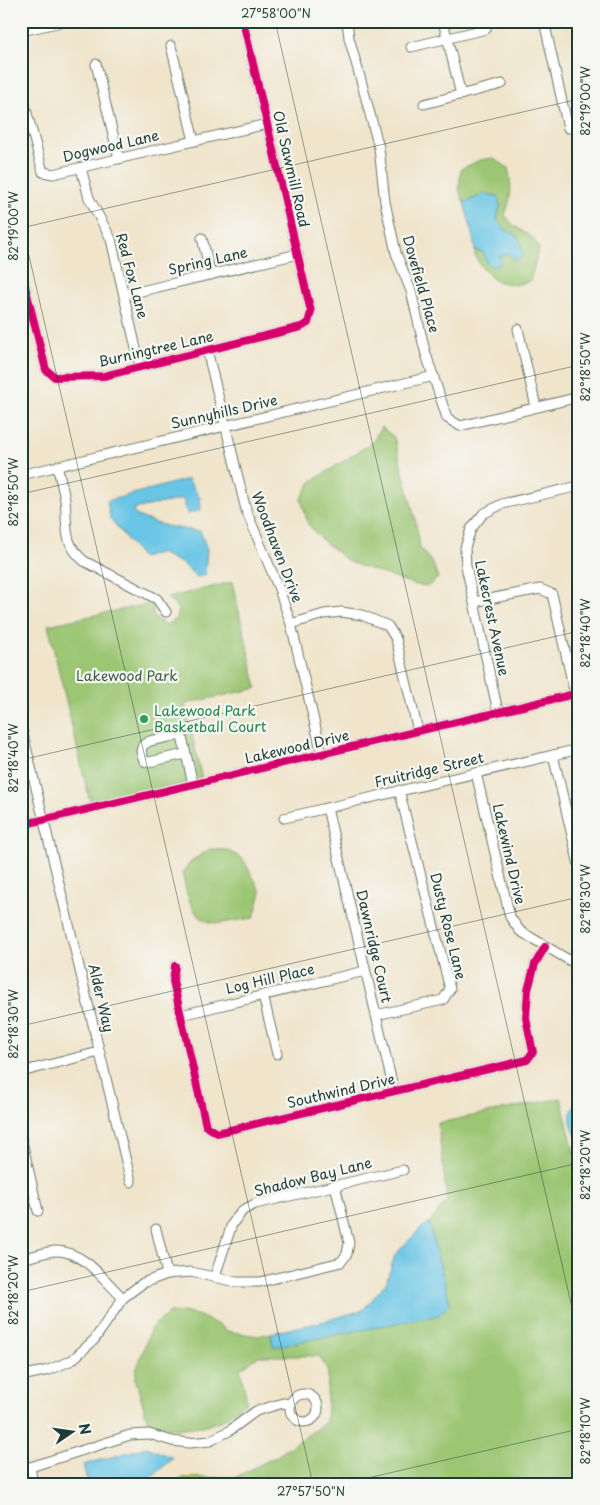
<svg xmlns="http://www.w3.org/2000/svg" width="600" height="1505" viewBox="0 0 600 1505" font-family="'Playpen Sans',sans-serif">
<rect width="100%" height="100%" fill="#f6f6f2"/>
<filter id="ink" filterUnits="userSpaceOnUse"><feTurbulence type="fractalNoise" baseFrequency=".02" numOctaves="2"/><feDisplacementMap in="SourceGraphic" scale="10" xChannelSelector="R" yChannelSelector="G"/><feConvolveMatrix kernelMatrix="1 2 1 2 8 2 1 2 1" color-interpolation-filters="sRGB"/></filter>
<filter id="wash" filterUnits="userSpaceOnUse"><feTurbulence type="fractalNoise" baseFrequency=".0096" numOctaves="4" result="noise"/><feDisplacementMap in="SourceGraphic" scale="20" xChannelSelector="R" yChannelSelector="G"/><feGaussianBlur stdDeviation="1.12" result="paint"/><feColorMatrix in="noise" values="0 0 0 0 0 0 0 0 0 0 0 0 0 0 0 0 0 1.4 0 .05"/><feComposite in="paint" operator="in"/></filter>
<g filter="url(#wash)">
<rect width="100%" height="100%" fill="#f0e4cb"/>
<!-- green -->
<g fill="#9cc673" stroke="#5e8254">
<path d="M494,158L508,168C512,186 512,197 505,215L513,225L534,239L539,248L530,281L515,285L495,281L481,266L475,256V250L483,252L487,263L508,253L517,235L502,228L497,219L500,206L485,194L464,203L459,189L461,169L480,160Z"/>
<path d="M381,427L394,437L415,518L420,548L433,564L438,578L428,586L416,585L349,562L321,539L308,524L301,499L311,482L373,442Z"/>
<path d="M232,582L257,688L185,704L202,780L91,806L48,625L153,603V617L166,625L176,619L178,609L167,598Z"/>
<path d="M210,849L227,850L243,859L261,892L254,918C244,919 234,921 223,923C192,926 187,896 182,872L193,860Z"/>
<path d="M561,1098L574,1152L579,1154V1483L174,1484L183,1478L236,1477L277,1456L326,1422L328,1371L319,1356H259L240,1369L247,1401L221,1421L202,1426L174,1429L148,1422L136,1381V1371L151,1328L169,1313L184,1312L200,1316L224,1328L226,1331L258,1336L271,1333L273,1347L450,1303L429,1223L447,1201L438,1123Z"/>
</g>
<!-- water -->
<g fill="#67c5e5" stroke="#43818c">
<path d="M485,194L498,196L500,206L497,219C509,240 520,225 523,256L516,260L508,253L499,257L501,264L492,267L487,263L483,252L475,250L472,231L464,203Z"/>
<path d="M188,479L200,498L201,510L187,514L183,499L133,509L134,514C155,525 177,529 200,531L207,549L205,575L197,577L183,564L160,553L142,558L110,518L107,501Z"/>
<path d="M579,1101V1141C571,1129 565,1111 579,1101Z"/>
<path d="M429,1223L450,1303L439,1315L273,1347L271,1333L321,1322L363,1310L386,1283L395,1255L420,1229Z"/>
<path d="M147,1447L173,1458L161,1469L142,1484H88L83,1465Z"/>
</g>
</g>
<g filter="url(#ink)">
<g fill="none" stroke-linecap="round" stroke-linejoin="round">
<defs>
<g id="minor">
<path d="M347,21L349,38L362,84L379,148L385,202L396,253L411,291L425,351L447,418L460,426L579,397"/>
<path d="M443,21L461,95"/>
<path d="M544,21L568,128"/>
<path d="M21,31L66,21"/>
<path d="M171,46L194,141"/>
<path d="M411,47L486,29"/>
<path d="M96,64L119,159"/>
<path d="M21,91L43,172L53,174L267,124"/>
<path d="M424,104L502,84"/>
<path d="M81,168L89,198L111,239L140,366"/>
<path d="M202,238L211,275"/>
<path d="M21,275L23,278L46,370L55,377L104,376L301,327L308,323L311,312L243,21"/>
<path d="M124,295L298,254"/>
<path d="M518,329L536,407"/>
<path d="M207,350L246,510L279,589L291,624L322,754"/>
<path d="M57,466C60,477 63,489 65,500C68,527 62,542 84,561L157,599L166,612"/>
<path d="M21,475L434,376"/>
<path d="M474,602L540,589L552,594L575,694"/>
<path d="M291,624L324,614L341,612L362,615L388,626L396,639L418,731"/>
<path d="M498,712L466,566L465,548L471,529L483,514L502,504L579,486"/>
<path d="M21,726L131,1182"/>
<path d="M185,754L149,762L144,761L141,751L143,745L150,741L178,735L182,737L193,784"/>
<path d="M553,755L579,865"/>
<path d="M476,773L510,917L520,931L579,966"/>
<path d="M327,808L394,1091"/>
<path d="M284,818L579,749"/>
<path d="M21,825L579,693"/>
<path d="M175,966L173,981L206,1126L217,1133L527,1060L533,1052L526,1018L528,990L535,964L545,947"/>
<path d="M263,995L277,1054"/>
<path d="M181,1015L365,971"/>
<path d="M376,1015L443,1000L450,989L399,790"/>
<path d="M21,1072L99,1052"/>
<path d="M21,1137L38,1211"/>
<path d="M156,1229L167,1274"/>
<path d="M21,1259C32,1257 44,1252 55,1251C83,1250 104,1280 123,1298"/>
<path d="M215,1276L232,1224L243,1210L255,1204L403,1170"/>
<path d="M21,1289L25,1291"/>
<path d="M21,1376L49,1370L72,1360L94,1340L123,1298L143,1283L167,1274L191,1272L236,1282H260L341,1262L347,1254L349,1243L335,1185"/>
<circle cx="304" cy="1408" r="14"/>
<path d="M30,1467L33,1484"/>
<path d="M21,1470L130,1435L149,1434L172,1441L189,1443L210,1441L229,1431L256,1411L283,1403L290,1404"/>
</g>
</defs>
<!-- minor casing -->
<use href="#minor" stroke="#687769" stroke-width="11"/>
<!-- minor -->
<use href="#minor" stroke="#fff" stroke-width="9"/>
<defs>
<g id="cycleway">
<path d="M21,275L23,278L46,370L55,377L104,376L301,327L308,323L311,312L243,21"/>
<path d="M21,825L579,693"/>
<path d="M175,966L173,981L206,1126L217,1133L527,1060L533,1052L526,1018L528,990L535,964L545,947"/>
</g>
</defs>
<!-- cycleway casing -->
<use href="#cycleway" stroke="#f6f6f2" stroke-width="11"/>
<!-- cycleway -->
<use href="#cycleway" stroke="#d6006c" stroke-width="8"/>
</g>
</g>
<!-- ticks -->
<path fill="none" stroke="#1f3d34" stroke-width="1" stroke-opacity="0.45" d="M275,21L579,1338M574,21L579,40M21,221L313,1484M21,228L579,99M21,494L579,365M21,760L579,631M21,1026L579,897M21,1292L579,1163M342,1484L579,1429"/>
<!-- markers -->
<circle fill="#2e9e5b" stroke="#f6f6f2" stroke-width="2" cx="144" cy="719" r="5"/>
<g text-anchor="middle" stroke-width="4.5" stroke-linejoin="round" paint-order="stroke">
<!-- street labels -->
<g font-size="14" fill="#1f3d34" stroke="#f6f6f2">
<text transform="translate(111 146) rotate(-13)" y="5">Dogwood Lane</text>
<text transform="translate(291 169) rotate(77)" y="5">Old Sawmill Road</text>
<text transform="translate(208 261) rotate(-13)" y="5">Spring Lane</text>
<text transform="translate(132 276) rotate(75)" y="5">Red Fox Lane</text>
<text transform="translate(421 284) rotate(74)" y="5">Dovefield Place</text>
<text transform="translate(156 349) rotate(-13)" y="5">Burningtree Lane</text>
<text transform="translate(224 412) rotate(-13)" y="5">Sunnyhills Drive</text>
<text transform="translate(277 547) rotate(69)" y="5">Woodhaven Drive</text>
<text transform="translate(492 618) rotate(78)" y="5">Lakecrest Avenue</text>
<text transform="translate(297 747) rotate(-13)" y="5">Lakewood Drive</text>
<text transform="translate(429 770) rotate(-13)" y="5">Fruitridge Street</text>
<text transform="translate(509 854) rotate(77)" y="5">Lakewind Drive</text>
<text transform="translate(448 926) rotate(76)" y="5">Dusty Rose Lane</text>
<text transform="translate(374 946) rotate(77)" y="5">Dawnridge Court</text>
<text transform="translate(270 979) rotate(-13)" y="5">Log Hill Place</text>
<text transform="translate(101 998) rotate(77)" y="5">Alder Way</text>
<text transform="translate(341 1091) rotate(-13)" y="5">Southwind Drive</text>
<text transform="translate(313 1177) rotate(-14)" y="5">Shadow Bay Lane</text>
</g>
<!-- park labels -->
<g font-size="14" fill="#3e5f44" stroke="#f6f6f2">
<text x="127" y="681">Lakewood Park</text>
</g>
<!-- leisure labels -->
<g font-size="14" fill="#27864d" stroke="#f6f6f2" text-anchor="start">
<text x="154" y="716">Lakewood Park<tspan x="154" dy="16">Basketball Court</tspan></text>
</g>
</g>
<!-- margin -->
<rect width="600" height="1505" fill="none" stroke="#f6f6f2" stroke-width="55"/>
<!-- north arrow -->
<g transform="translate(72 1432) rotate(77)" stroke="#f6f6f2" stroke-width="4" paint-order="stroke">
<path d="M0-4L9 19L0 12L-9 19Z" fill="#1f3d34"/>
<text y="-8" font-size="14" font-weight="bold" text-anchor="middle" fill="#1f3d34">N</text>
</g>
<rect x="28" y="28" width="544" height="1450" fill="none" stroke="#1f3d34" stroke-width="2"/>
<g font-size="12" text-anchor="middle" fill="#1f3d34">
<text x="276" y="18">27°58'00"N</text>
<text transform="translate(586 101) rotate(-90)" y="4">82°19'00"W</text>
<text transform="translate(14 226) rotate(-90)" y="4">82°19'00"W</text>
<text transform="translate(586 367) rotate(-90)" y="4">82°18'50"W</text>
<text transform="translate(14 492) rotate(-90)" y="4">82°18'50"W</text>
<text transform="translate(586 633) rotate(-90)" y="4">82°18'40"W</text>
<text transform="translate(14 758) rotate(-90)" y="4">82°18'40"W</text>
<text transform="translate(586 899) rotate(-90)" y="4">82°18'30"W</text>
<text transform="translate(14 1024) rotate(-90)" y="4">82°18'30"W</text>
<text transform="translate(586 1165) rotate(-90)" y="4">82°18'20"W</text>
<text transform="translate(14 1290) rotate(-90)" y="4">82°18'20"W</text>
<text transform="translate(586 1431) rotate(-90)" y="4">82°18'10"W</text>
<text x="311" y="1496">27°57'50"N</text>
</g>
</svg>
